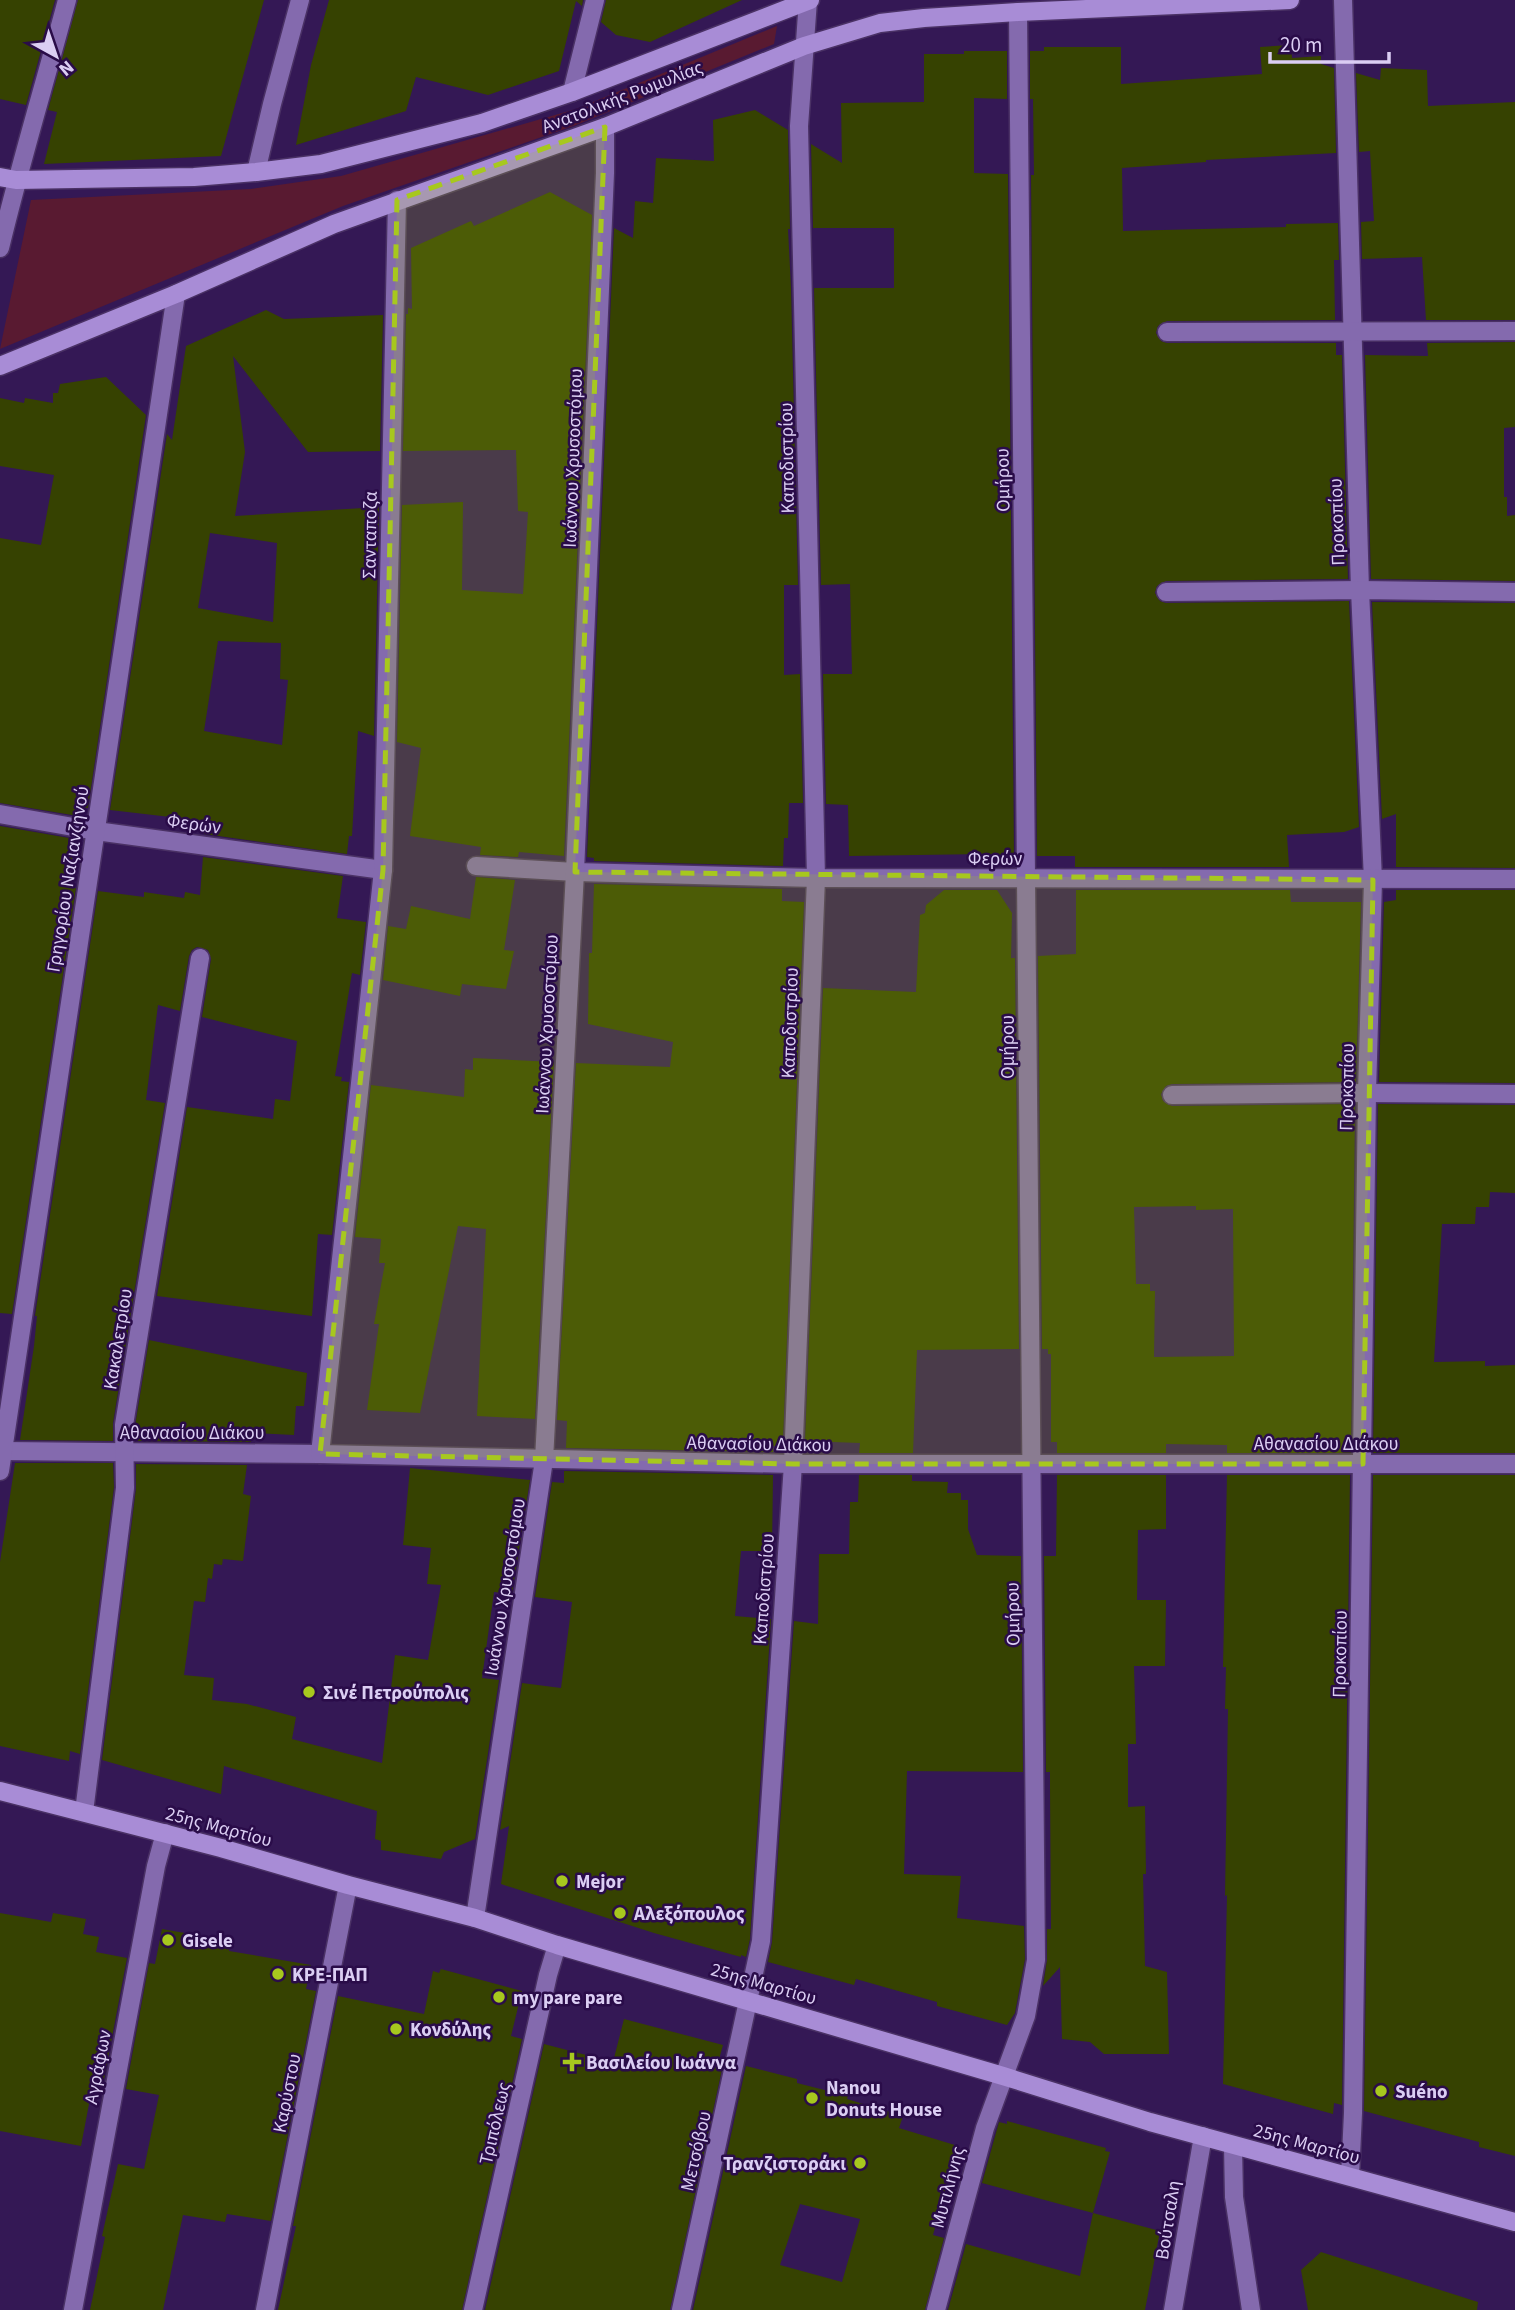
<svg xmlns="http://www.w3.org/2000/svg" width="1515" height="2310" viewBox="0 0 1515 2310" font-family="'Source Sans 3',sans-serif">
<rect width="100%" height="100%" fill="#341855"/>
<!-- green -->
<path fill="#591a31" d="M777,26L774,44L576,125L343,206L0,349L31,200L251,189L341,176L576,109Z"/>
<!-- building -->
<g fill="#364201" fill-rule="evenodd">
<path d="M0,0H55L26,105L0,99Z"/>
<path d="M78,0H264L221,156L44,164L57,112L48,110Z"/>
<path d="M329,0H583L582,6L576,1L559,71L488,95L416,77L406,111L296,145L311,65Z"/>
<path d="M606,0H742L650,42L616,35L601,22Z"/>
<path d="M1291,45L1292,58L1321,56V64L1334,68L1336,153L1206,160V162L1122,168L1123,231L1286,227V224L1338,223L1339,260H1334L1335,320L1167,321L1158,326L1156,333L1161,341L1167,343H1336V355H1342L1348,579L1166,581L1157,586L1155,593L1160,601L1166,603L1349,601L1359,827L1344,832L1287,835L1289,867H1075V856H1037L1031,175H1034L1033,99H1030V51H1044V47H1121V84L1262,74L1260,47Z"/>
<path d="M964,51H1007V99L974,98V173L1008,174L1014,857H983L986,854L849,856L848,805L826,804L823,674H852L850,584L821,585L814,288H894V228H813L811,144L842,163L841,103L924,102V54H964Z"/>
<path d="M1381,68L1427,70L1428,106L1515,102V320H1426L1422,257L1362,259L1361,222L1374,221L1370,151L1359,152L1356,73L1380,80Z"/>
<path d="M755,110L788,130L790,229H788L791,288L798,585H784V675L800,674L803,803H789L788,838H784L783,866L594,861V858L587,857L614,228L633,238L635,201L653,203L656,158L714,161L713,120Z"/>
<path d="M550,192L592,215L564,856L519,852L518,857L480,855L481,847L410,836L421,748L397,742L402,505L463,502L462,590L523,594L528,512L518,511L516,450L403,451L406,314H408V308L412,309L411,248L471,221L474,226Z"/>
<path d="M266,310L284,319L383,315L380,451L308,452L233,356L245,452L235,516L379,507L374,736L358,731L352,836H349L347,854L204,834L205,821L110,810L167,434L172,440L186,346ZM210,533L277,543L273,622L198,608ZM218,641L281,643L280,679L288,680L282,745L204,731Z"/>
<path d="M1515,342V427L1504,428V497H1507V516L1515,515V581L1371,579L1365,355L1428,356L1427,343Z"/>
<path d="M106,377L146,415L88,808L80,807L78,816L0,803V538L41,545L54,475L0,466V398L24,403L25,398L53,403V393H58L60,384Z"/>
<path d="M1372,602L1515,603V868L1396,867V814L1382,819Z"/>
<path d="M0,826L75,839L68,887L76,888L12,1314L0,1313Z"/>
<path d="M203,857L343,876L337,918L366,922L360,975L352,973L335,1076L342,1077L341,1081L349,1082L332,1235L318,1234L312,1316L157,1296L187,1107L273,1119L275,1099L290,1101L297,1041L202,1017L211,959L208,950L197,947L192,950L189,956L180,1011L158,1005L146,1100L165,1103L113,1423V1441L20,1440L34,1346L37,1316H35L98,891L144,897V892L184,898L185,892L200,895Z"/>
<path d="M476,877L515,880L504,950L514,951L506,989L462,984L460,996L383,980L388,926L406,929L411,906L470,919Z"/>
<path d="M594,884L782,889V901L804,902L783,1440H777V1446H773V1452L566,1448L567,1421L557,1420L576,1063L670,1067L673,1042L588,1024L589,953H592Z"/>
<path d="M944,890H997L1012,913L1011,958H1015L1019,1349L917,1350L913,1453H859L860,1443L805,1441L823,988L916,992L920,915L925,913L926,905Z"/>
<path d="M1076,890H1290L1291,902H1361L1356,1082L1172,1084L1166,1086L1161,1094L1163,1101L1172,1106L1355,1104L1351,1453H1227V1445L1166,1444V1453H1057V1442H1051V1354H1048V1349H1042L1038,956L1076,954ZM1196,1206V1210L1233,1209L1234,1356L1154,1357L1155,1291H1150V1284H1136L1134,1207Z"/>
<path d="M1396,890H1515V1083L1379,1082L1384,902L1396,900Z"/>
<path d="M473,1058L554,1062L535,1419L477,1416L486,1229L458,1226L420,1413L367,1410L379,1324H374L385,1263H379L381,1239L355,1237L371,1085L464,1097L465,1069L473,1070Z"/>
<path d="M1378,1104L1515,1105V1193L1490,1192L1489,1207H1476L1475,1224H1442L1434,1362L1485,1361V1366L1515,1365V1453H1373Z"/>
<path d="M149,1340L307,1373L304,1406H296L294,1435L252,1433L251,1442L136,1441L135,1426Z"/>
<path d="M15,1463H113L114,1487L80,1754L70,1751L69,1761L0,1746V1562Z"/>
<path d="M136,1464L247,1465L243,1494L251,1496L243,1561L223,1559L222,1565L214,1564L212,1579L208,1578L205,1602L194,1601L184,1675L214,1678L212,1700L247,1704L296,1717L292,1739L382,1763L395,1655L428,1660L441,1585L427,1584L431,1548L403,1545L410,1468L530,1480L512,1594L494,1592L482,1678L499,1680L475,1839L444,1852L441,1859L381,1850V1841L375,1839L377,1811L224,1766L221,1794L102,1760L136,1489Z"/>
<path d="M564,1471L773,1475L772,1551H741L735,1616L771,1619L750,1939L746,1957L741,1955V1957L654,1933L501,1884L509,1826L500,1830L522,1683L561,1688L572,1602L535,1597L552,1482L564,1483Z"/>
<path d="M859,1475H912V1481L948,1482L947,1493H961V1500H968V1529L977,1555L1021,1556L1023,1772L907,1771L904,1874L961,1876L957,1918L1024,1926L1025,1959L1015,2013L1007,2025L937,2006V2002L856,1979L854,1985L768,1962L772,1942L794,1621L818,1624L819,1554H849L850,1502H858Z"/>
<path d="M1057,1475H1166V1529L1138,1530L1137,1600H1166L1165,1666H1134L1136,1744H1128V1807L1145,1806L1146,1874H1143L1145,1966L1167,1972L1169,2054H1104L1090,2042L1062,2039L1060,1967L1043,1986L1047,1960V1929H1051L1050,1788V1772H1046L1044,1556H1056Z"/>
<path d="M1227,1475H1350L1342,2105L1334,2103L1333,2114L1223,2084L1227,1895L1225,1896L1228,1709H1225L1226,1667H1223Z"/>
<path d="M1373,1475H1515V2156L1479,2147V2142L1364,2111Z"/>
<path d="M0,1913L51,1922L53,1913L86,1919L83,1934L99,1937L96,1952L127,1958L103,2085L93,2083L81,2146L0,2131Z"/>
<path d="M162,1929L202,1936V1941L230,1946L229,1951L311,1965L306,1989L316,1991L271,2221L227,2214L225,2222L183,2215L163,2310H90L105,2237L102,2236L118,2164L144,2169L159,2095L126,2089L149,1963L155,1964Z"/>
<path d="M441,1969L522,1991L511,2036L522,2039L462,2310H278L296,2226H293L338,1996L424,2014L433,1971L439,1973Z"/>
<path d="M624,2019L723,2045L719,2059L724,2060L670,2310H485L544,2044L613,2062Z"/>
<path d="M746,2066L797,2079V2083L848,2096L847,2099L903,2116L899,2128L958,2146L933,2235L944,2238L925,2310H693ZM800,2204L860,2219L842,2282L780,2265Z"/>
<path d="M1007,2121L1106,2148L1105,2151L1110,2152L1093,2213L982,2183L999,2122L1007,2124Z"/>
<path d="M1093,2213L1160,2231L1145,2310H948L966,2244L1080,2276Z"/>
<path d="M1321,2252L1478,2302L1477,2310H1308L1301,2270Z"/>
</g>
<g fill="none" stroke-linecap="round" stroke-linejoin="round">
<defs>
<g id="minor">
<path d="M1343,0L1360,590L1373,880L1367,1093L1353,2113L1350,2176"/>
<path d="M572,92L595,0"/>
<path d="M256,172L272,104L300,0"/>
<path d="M0,248C20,164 45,83 67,0"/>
<path d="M1167,332L1515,331"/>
<path d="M1166,592L1360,590L1515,592"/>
<path d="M0,814L96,831L383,870"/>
<path d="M476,866L575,872L816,878L1515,879"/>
<path d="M1172,1095L1367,1093L1515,1094"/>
<path d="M3,1451L320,1454L793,1464H1515"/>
<path d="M320,1454L383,870L397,200"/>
<path d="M0,1471L176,294"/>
<path d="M84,1812L125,1488L124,1425L200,958"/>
<path d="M475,1918L544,1460L575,872L605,173V127"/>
<path d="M1233,2146L1234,2197L1251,2310"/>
<path d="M73,2310L156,1866L165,1833"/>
<path d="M265,2310L348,1885"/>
<path d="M473,2310L548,1975L557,1945"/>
<path d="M681,2310L761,1941L793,1464L816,878L799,126L808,0"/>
<path d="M936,2310L985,2128L1026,2016L1036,1960L1018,12"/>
<path d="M1173,2310L1203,2136"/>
</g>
<g id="major">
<path d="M0,177L16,180L194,177L256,172L321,164L482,123L572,92L810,0"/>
<path d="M0,366L176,294L334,224L605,127L804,46L880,23L924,18L1018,12L1290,0"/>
<path d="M0,1791L221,1848L348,1885L475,1918L557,1945L1003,2076L1150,2122L1515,2222"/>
</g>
</defs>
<!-- minor casing -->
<use href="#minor" stroke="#4a3165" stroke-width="21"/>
<!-- major casing -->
<use href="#major" stroke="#4a3165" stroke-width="21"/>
<!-- minor -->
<use href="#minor" stroke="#846aae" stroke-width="18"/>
<!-- major -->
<use href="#major" stroke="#a88cd6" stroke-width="18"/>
</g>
<!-- marked area -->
<path fill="#a7c81e" fill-opacity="0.2" stroke="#a7c81e" stroke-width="5" stroke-dasharray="14 9" stroke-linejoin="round" d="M605,127L575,872L1373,880L1363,1464H793L320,1454L383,870L397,200Z"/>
<!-- markers -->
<g fill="#a7c81e" stroke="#2a0c49" stroke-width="2.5">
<circle cx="309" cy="1692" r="7"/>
<circle cx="562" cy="1881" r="7"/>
<circle cx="620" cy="1913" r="7"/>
<circle cx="168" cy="1940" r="7"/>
<circle cx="278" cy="1974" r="7"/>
<circle cx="499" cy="1997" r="7"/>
<circle cx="396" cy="2029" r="7"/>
<path d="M568.5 2051.5h7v7h7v7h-7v7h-7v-7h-7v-7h7z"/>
<circle cx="1381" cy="2091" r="7"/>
<circle cx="812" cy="2098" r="7"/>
<circle cx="860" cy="2163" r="7"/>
</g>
<g text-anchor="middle" stroke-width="5" stroke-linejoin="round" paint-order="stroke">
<!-- street labels -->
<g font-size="19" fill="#dbcef3" stroke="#2a0c49">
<text transform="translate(622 96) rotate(-21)" y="7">Ανατολικής Ρωμυλίας</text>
<text transform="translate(572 458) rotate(-88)" y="7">Ιωάννου Χρυσοστόμου</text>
<text transform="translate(786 458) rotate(-91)" y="7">Καποδιστρίου</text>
<text transform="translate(1002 480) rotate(-91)" y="7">Ομήρου</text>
<text transform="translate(1336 522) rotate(-92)" y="7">Προκοπίου</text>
<text transform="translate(369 535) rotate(-89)" y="7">Σανταποζα</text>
<text transform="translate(194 823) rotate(8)" y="7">Φερών</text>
<text x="995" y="865">Φερών</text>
<text transform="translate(67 879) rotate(-81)" y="7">Γρηγορίου Ναζιανζηνού</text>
<text transform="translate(789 1023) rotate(-88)" y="7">Καποδιστρίου</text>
<text transform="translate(546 1024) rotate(-87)" y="7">Ιωάννου Χρυσοστόμου</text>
<text transform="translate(1007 1047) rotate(-90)" y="7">Ομήρου</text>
<text transform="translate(1346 1087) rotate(-89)" y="7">Προκοπίου</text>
<text transform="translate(117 1339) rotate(-81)" y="7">Κακαλετρίου</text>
<text x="192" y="1439">Αθανασίου Διάκου</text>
<text transform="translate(759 1443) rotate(1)" y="7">Αθανασίου Διάκου</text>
<text x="1326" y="1450">Αθανασίου Διάκου</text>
<text transform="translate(504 1587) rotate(-81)" y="7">Ιωάννου Χρυσοστόμου</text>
<text transform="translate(763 1589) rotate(-86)" y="7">Καποδιστρίου</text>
<text transform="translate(1012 1614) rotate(-91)" y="7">Ομήρου</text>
<text transform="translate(1339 1654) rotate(-89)" y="7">Προκοπίου</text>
<text transform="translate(219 1826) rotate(15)" y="7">25ης Μαρτίου</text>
<text transform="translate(764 1983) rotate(16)" y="7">25ης Μαρτίου</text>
<text transform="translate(97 2067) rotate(-79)" y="7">Αγράφων</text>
<text transform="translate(286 2093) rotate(-79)" y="7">Καρύστου</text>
<text transform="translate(494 2123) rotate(-77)" y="7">Τριπόλεως</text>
<text transform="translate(1307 2143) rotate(15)" y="7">25ης Μαρτίου</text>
<text transform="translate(695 2151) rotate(-77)" y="7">Μετσόβου</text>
<text transform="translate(947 2187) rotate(-75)" y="7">Μυτιλήνης</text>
<text transform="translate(1167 2220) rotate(-81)" y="7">Βούτσαλη</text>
</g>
<!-- poi labels -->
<g font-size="19" font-weight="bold" fill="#dbcef3" stroke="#2a0c49" text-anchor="start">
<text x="323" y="1699">Σινέ Πετρούπολις</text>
<text x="576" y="1888">Mejor</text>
<text x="634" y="1920">Αλεξόπουλος</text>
<text x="182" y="1947">Gisele</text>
<text x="292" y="1981">ΚΡΕ-ΠΑΠ</text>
<text x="513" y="2004">my pare pare</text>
<text x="410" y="2036">Κονδύλης</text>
<text x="586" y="2069">Βασιλείου Ιωάννα</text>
<text x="826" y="2094">Nanou<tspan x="826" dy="22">Donuts House</tspan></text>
<text x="1395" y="2098">Suéno</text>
<text x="846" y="2170" text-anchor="end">Τρανζιστοράκι</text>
</g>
</g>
<!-- north arrow -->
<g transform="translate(56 56) rotate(140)" stroke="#2a0c49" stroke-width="5" paint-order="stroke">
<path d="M0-5L12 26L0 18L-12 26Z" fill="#dbcef3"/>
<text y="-10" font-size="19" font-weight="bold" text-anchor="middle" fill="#dbcef3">N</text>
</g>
<!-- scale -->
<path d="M1270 52v10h119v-10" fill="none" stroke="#dbcef3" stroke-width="3.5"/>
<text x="1280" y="52" font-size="21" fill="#dbcef3" stroke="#2a0c49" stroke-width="5" paint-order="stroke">20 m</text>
</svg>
